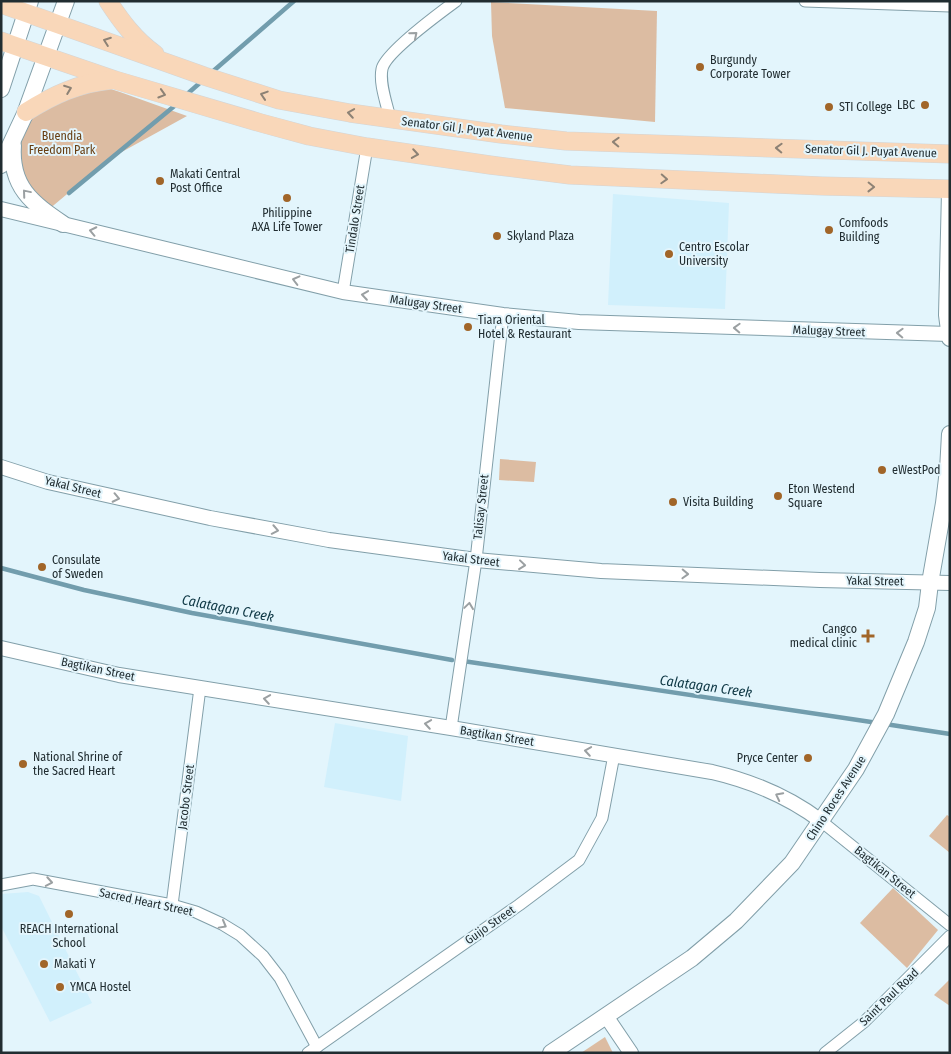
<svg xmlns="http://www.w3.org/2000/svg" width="951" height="1054" viewBox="0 0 951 1054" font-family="'Fira Sans Condensed',sans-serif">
<rect width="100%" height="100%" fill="#e3f5fc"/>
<!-- built -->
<g fill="#d1f0fc">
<path d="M613,194L729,203L725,309L608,305Z"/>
<path d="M335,723L408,736L401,801L324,787Z"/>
<path d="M28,892L39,896L92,1003L50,1022L1,926V894Z"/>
</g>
<!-- green -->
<g fill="#dcbca2">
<path d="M491,2L657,11L655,122L505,108L492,36Z"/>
<path d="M83,80L120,92L187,116L109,159L48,210L21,187L12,159L25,114Z"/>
<path d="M500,459L536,462L534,482L499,480Z"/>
<path d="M947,815L950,817V853L929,836Z"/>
<path d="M893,888L938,930L907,968L860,923Z"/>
<path d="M950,979V1006L934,995Z"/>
<path d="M605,1037L613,1053H581Z"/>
</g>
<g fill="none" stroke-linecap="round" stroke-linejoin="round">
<!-- stream -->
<g stroke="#729dad" stroke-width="4.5">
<path d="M211,73L294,1"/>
<path d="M185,96L202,81"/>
<path d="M69,193L178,103"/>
<path d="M1,568L84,590L192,613L452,660"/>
<path d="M463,661L878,723"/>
<path d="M885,724L950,734"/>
</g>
<defs>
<g id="minor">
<path d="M805,1L950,6"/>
<path d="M390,119C387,104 379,84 382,69C385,53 441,12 456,1"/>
<path d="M343,292L367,147"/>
<path d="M451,728L476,560L503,315"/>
<path d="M821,821L950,925"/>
<path d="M1,885L33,879L172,905L196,912L222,924L240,935L263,956L280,978L317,1047"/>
<path d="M172,905L200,688"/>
<path d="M308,1053L519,905L579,860L602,818L614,755"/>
<path d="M825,1053L864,1022L950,936"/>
</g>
<g id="tertiary">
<path d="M1,209L343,292L503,315L579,322L949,334"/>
<path d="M1,467L48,482L210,518L329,540L476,560L601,571L820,580L950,583"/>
<path d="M1,648L119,675L451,728L712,772C751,781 789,797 821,821"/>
<path d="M606,1016L631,1053"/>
</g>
<g id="secondary">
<path d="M1,89L30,1"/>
<path d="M13,145C10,187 32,203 63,224"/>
<path d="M1,165L25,114L66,1"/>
<path d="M950,192L947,315L950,338"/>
<path d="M551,1053L692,958L736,921L792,863L856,769L886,714L916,642L927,608L930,583L944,503L948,470L950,434"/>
</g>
<g id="primary">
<path d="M108,1C121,21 135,40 155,54"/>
<path d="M1,4L204,76L279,100L350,113L501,134L566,141L950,154"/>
<path d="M1,41L115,80L261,123L309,136L367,147L490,165L570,175L822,186L950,189"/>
<path d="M26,112C53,95 79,83 111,80"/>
</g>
</defs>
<!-- minor casing -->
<use href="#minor" stroke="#829fa9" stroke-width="13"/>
<!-- tertiary casing -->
<use href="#tertiary" stroke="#829fa9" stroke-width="16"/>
<!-- secondary casing -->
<use href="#secondary" stroke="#829fa9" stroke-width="18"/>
<!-- primary casing -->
<use href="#primary" stroke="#d3d5d6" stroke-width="19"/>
<!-- minor -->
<use href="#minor" stroke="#fff" stroke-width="11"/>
<!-- tertiary -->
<use href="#tertiary" stroke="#fff" stroke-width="14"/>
<!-- secondary -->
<use href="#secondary" stroke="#fff" stroke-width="16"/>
<!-- primary -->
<use href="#primary" stroke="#f9d7b9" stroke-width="18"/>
</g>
<!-- one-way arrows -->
<defs><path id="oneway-chevron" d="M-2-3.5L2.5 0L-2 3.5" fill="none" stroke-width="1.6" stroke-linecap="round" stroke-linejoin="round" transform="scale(1.25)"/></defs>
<g stroke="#9ba0a2">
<use href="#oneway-chevron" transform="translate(414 35) rotate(-40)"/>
<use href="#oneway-chevron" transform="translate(26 193) rotate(-130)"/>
<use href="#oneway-chevron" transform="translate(93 231) rotate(-168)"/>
<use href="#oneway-chevron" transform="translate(296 280) rotate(-166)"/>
<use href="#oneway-chevron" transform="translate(365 295) rotate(-172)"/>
<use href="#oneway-chevron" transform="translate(737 328) rotate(-178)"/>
<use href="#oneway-chevron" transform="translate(900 333) rotate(-178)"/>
<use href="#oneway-chevron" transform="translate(116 498) rotate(12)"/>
<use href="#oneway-chevron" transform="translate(275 530) rotate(11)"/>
<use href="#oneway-chevron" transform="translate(522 565) rotate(6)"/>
<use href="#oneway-chevron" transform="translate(685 574) rotate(2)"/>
<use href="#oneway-chevron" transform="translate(469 606) rotate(-82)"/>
<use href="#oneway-chevron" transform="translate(267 699) rotate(-171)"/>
<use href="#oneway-chevron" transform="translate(428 724) rotate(-171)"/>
<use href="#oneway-chevron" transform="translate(588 751) rotate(-171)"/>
<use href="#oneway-chevron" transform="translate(779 796) rotate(-153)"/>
<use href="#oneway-chevron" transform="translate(49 882) rotate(10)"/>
<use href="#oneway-chevron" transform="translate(223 925) rotate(29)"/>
</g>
<g stroke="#8d8275">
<use href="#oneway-chevron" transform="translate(107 41) rotate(-160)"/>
<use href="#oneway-chevron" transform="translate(68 89) rotate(-21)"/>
<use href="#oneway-chevron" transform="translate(162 94) rotate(17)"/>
<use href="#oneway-chevron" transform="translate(264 95) rotate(-162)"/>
<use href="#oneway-chevron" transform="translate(351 113) rotate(-171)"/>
<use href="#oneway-chevron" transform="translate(616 142) rotate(-178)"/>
<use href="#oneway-chevron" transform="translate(779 148) rotate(-178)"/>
<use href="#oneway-chevron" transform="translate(415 154) rotate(9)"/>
<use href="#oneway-chevron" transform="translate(664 179) rotate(3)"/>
<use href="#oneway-chevron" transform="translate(871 187) rotate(1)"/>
</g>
<!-- markers -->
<g fill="#a16528" stroke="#e3f5fc" stroke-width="2">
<circle cx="700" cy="67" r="5"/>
<circle cx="925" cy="105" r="5"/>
<circle cx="829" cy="107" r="5"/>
<circle cx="160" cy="181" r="5"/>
<circle cx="287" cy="198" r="5"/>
<circle cx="829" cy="230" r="5"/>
<circle cx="497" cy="236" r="5"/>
<circle cx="669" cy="254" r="5"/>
<circle cx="468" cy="327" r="5"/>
<circle cx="882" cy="470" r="5"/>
<circle cx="778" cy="496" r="5"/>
<circle cx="673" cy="502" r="5"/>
<circle cx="42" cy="567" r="5"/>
<path d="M865.5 628.5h5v5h5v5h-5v5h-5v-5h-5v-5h5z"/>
<circle cx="808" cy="758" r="5"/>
<circle cx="23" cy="764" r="5"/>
<circle cx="69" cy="914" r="5"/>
<circle cx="44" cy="964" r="5"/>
<circle cx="60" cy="987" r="5"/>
</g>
<g text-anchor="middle" stroke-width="4" stroke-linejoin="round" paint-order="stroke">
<!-- poi labels -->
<g font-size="12" fill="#212d31" stroke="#e3f5fc" text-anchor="start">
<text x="710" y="64">Burgundy<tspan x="710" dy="14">Corporate Tower</tspan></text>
<text x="915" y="109" text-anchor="end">LBC</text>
<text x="839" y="111">STI College</text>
<text x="170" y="178">Makati Central<tspan x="170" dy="14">Post Office</tspan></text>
<text x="287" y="217" text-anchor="middle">Philippine<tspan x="287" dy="14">AXA Life Tower</tspan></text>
<text x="839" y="227">Comfoods<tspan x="839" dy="14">Building</tspan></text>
<text x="507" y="240">Skyland Plaza</text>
<text x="679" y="251">Centro Escolar<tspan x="679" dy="14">University</tspan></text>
<text x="478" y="324">Tiara Oriental<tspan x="478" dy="14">Hotel &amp; Restaurant</tspan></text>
<text x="892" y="474">eWestPod</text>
<text x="788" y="493">Eton Westend<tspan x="788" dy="14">Square</tspan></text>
<text x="683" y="506">Visita Building</text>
<text x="52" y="564">Consulate<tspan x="52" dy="14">of Sweden</tspan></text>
<text x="857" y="633" text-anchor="end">Cangco<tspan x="857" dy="14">medical clinic</tspan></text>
<text x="33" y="761">National Shrine of<tspan x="33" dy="14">the Sacred Heart</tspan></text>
<text x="798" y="762" text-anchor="end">Pryce Center</text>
<text x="69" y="933" text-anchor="middle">REACH International<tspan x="69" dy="14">School</tspan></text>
<text x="54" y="968">Makati Y</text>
<text x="70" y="991">YMCA Hostel</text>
</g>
<!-- street labels -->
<g font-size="12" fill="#212d31" stroke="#e3f5fc">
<text transform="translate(467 129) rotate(7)" y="4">Senator Gil J. Puyat Avenue</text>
<text transform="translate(871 151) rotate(2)" y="4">Senator Gil J. Puyat Avenue</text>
<text transform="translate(355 219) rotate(-81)" y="4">Tindalo Street</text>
<text transform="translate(426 304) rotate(8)" y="4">Malugay Street</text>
<text transform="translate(829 331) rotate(2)" y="4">Malugay Street</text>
<text transform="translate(73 487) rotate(14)" y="4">Yakal Street</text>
<text transform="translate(481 507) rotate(-84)" y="4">Talisay Street</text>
<text transform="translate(471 559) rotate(7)" y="4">Yakal Street</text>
<text transform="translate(875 581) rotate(1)" y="4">Yakal Street</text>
<text transform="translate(98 669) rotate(12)" y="4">Bagtikan Street</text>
<text transform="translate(497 736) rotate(9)" y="4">Bagtikan Street</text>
<text transform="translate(186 797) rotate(-83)" y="4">Jacobo Street</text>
<text transform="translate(836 798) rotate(-57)" y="4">Chino Roces Avenue</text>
<text transform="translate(885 872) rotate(39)" y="4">Bagtikan Street</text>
<text transform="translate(146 902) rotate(12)" y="4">Sacred Heart Street</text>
<text transform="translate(490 925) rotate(-35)" y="4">Guijo Street</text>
<text transform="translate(889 997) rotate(-44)" y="4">Saint Paul Road</text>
</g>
<!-- park labels -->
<g font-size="12" fill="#673d10" stroke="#e3f5fc">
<text x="62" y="140">Buendia<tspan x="62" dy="14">Freedom Park</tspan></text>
</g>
<!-- water labels -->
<g font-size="14" font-style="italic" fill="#0f3845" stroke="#e3f5fc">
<text transform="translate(228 608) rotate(11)" y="5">Calatagan Creek</text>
<text transform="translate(706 686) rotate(8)" y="5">Calatagan Creek</text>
</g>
</g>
<!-- border -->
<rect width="951" height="1054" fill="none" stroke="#212d31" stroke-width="5"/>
</svg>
